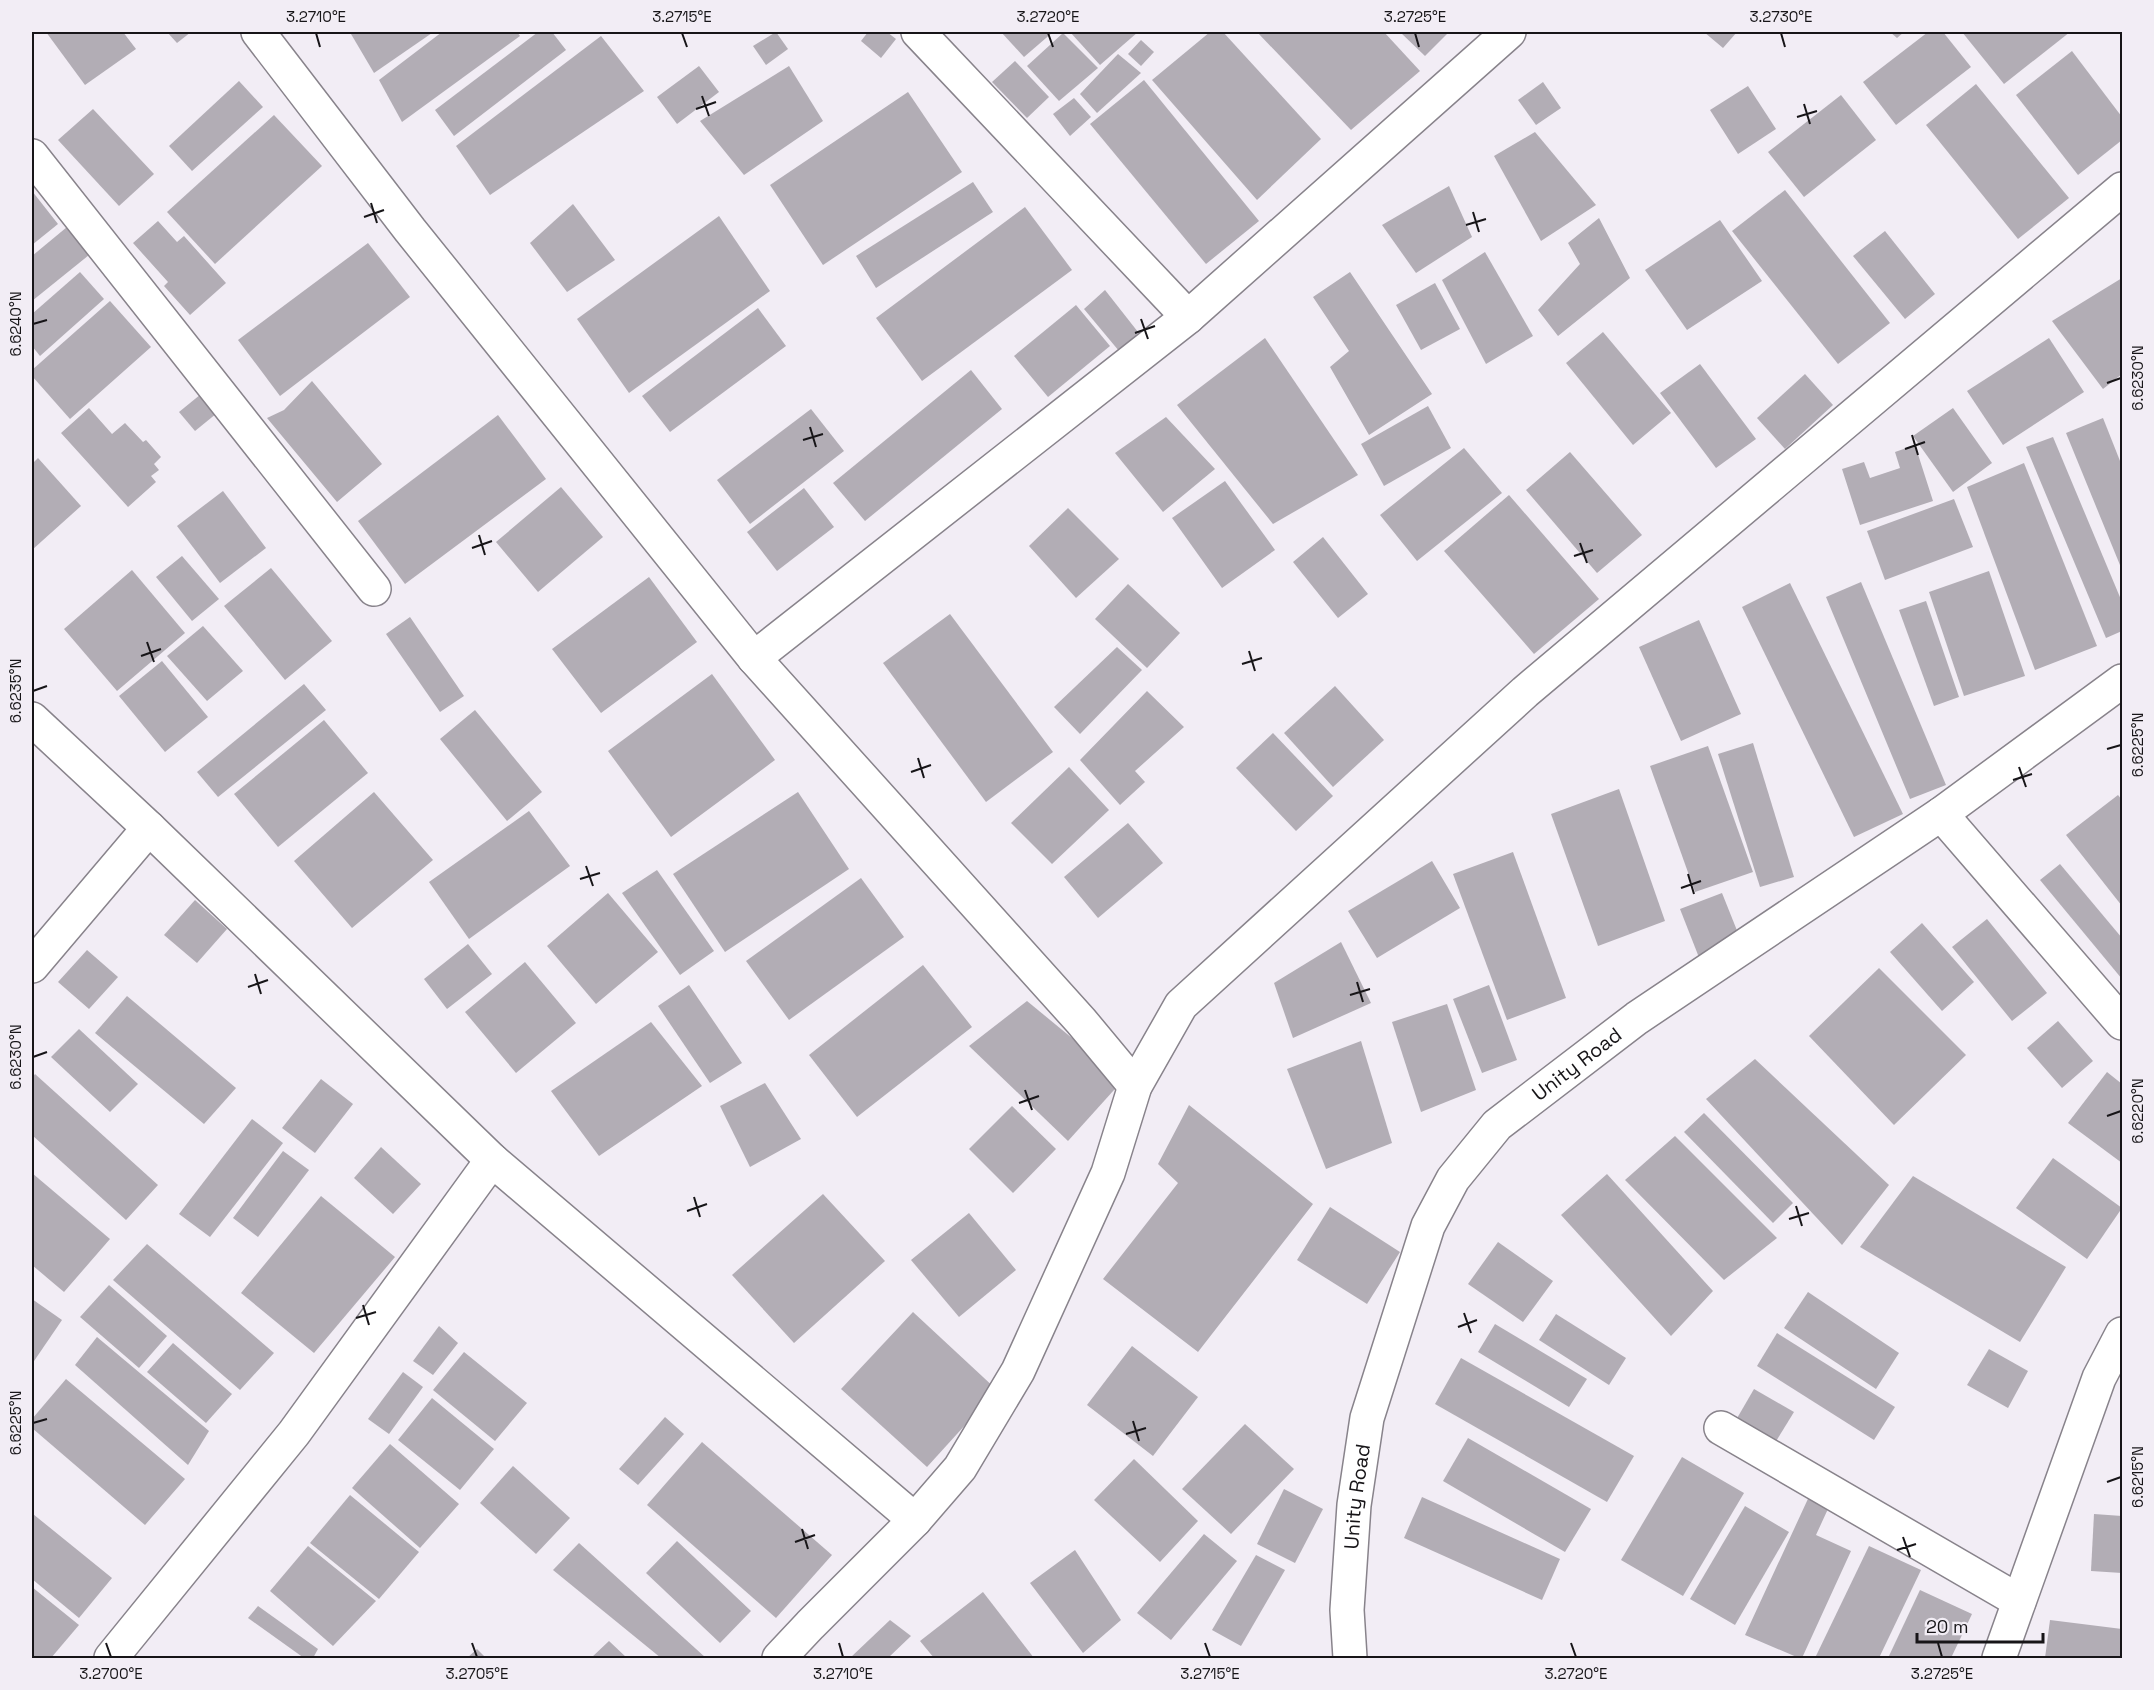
<svg xmlns="http://www.w3.org/2000/svg" width="2154" height="1690" viewBox="0 0 2154 1690" font-family="'Space Grotesk',sans-serif">
<rect width="100%" height="100%" fill="#f2edf5"/>
<!-- building -->
<g fill="#b2adb5">
<path d="M46,32H123L136,49L85,85Z"/>
<path d="M167,32H191L177,43Z"/>
<path d="M355,32H431L432,33L374,73L351,34Z"/>
<path d="M442,32H517L520,36L402,122L379,80Z"/>
<path d="M538,32H552L566,50L454,136L435,110Z"/>
<path d="M776,32L788,49L766,65L753,46Z"/>
<path d="M868,32H887L896,39L881,58L861,41Z"/>
<path d="M1001,32H1053L1024,57Z"/>
<path d="M1070,32H1138L1100,65Z"/>
<path d="M1210,32H1223L1321,139L1257,200L1152,80Z"/>
<path d="M1257,32H1384L1420,71L1351,130Z"/>
<path d="M1400,32H1449L1425,56Z"/>
<path d="M1704,32H1737L1723,48Z"/>
<path d="M1890,32H1904L1897,38Z"/>
<path d="M1928,32H1943L1971,67L1896,125L1863,82Z"/>
<path d="M1962,32H2070L2004,84Z"/>
<path d="M1063,33L1098,68L1059,101L1027,66Z"/>
<path d="M601,36L644,91L490,195L456,146Z"/>
<path d="M1141,40L1154,52L1141,66L1128,54Z"/>
<path d="M2072,51L2122,117V140L2078,175L2016,95Z"/>
<path d="M1118,54L1141,73L1097,113L1080,94Z"/>
<path d="M1015,61L1049,97L1027,118L992,82Z"/>
<path d="M699,66L719,92L677,124L657,97Z"/>
<path d="M789,66L823,121L744,175L700,121Z"/>
<path d="M1144,80L1259,221L1206,264L1090,124Z"/>
<path d="M239,81L263,107L192,171L169,146Z"/>
<path d="M1543,82L1561,108L1536,125L1518,100Z"/>
<path d="M1976,84L2069,198L2018,239L1926,125Z"/>
<path d="M1748,86L1776,129L1738,154L1710,110Z"/>
<path d="M908,92L962,172L823,265L770,185Z"/>
<path d="M1841,95L1876,140L1804,197L1768,152Z"/>
<path d="M1074,98L1091,117L1070,136L1053,114Z"/>
<path d="M93,109L154,174L119,206L58,140Z"/>
<path d="M274,115L322,166L215,264L167,212Z"/>
<path d="M1535,132L1596,205L1541,241L1494,156Z"/>
<path d="M973,182L993,212L876,288L856,256Z"/>
<path d="M1449,186L1472,237L1416,273L1382,225Z"/>
<path d="M1785,190L1890,323L1838,364L1732,231Z"/>
<path d="M32,191L58,224L32,245Z"/>
<path d="M573,204L615,260L567,292L530,243Z"/>
<path d="M1025,207L1072,270L922,381L876,318Z"/>
<path d="M719,216L770,291L629,393L577,319Z"/>
<path d="M1599,218L1630,278L1558,336L1538,310L1580,264L1568,243Z"/>
<path d="M1720,220L1762,281L1687,330L1645,270Z"/>
<path d="M158,221L177,242L184,236L226,283L190,315L164,286L168,282L133,243Z"/>
<path d="M67,227L89,255L32,301V256Z"/>
<path d="M1885,231L1935,294L1905,319L1853,256Z"/>
<path d="M368,243L410,297L280,396L238,340Z"/>
<path d="M1485,252L1533,336L1486,364L1442,280Z"/>
<path d="M80,272L104,299L40,356L32,346V314Z"/>
<path d="M1350,272L1432,394L1369,435L1330,367L1349,351L1313,297Z"/>
<path d="M2122,278V374L2103,389L2052,321Z"/>
<path d="M1435,283L1460,329L1421,350L1396,305Z"/>
<path d="M1105,290L1138,332L1124,357L1084,309Z"/>
<path d="M110,301L151,347L70,419L32,376V370Z"/>
<path d="M1076,305L1110,346L1048,397L1014,356Z"/>
<path d="M758,308L786,346L670,432L642,396Z"/>
<path d="M1603,332L1671,413L1633,445L1566,363Z"/>
<path d="M1265,338L1358,475L1273,524L1177,405Z"/>
<path d="M2049,338L2084,392L2003,445L1967,391Z"/>
<path d="M1700,364L1756,439L1716,468L1660,393Z"/>
<path d="M971,370L1002,409L865,521L833,483Z"/>
<path d="M1805,374L1833,405L1785,449L1757,418Z"/>
<path d="M312,381L382,464L337,502L267,418L284,410Z"/>
<path d="M206,390L222,409L195,431L179,412Z"/>
<path d="M1428,406L1451,448L1384,486L1361,444Z"/>
<path d="M89,408L112,434L125,423L143,442L146,440L161,457L154,464L159,470L151,476L156,482L128,507L61,433Z"/>
<path d="M1953,408L1992,463L1953,492L1913,436Z"/>
<path d="M811,409L844,451L750,524L717,480Z"/>
<path d="M498,415L546,479L405,584L358,521Z"/>
<path d="M1166,417L1215,469L1163,512L1115,453Z"/>
<path d="M2103,418L2122,466V570L2066,433Z"/>
<path d="M2053,437L2122,602V631L2106,638L2026,447Z"/>
<path d="M1915,445L1933,501L1860,525L1842,469L1864,462L1870,478L1900,468L1895,452Z"/>
<path d="M1464,448L1502,493L1417,561L1380,515Z"/>
<path d="M1570,452L1642,535L1597,573L1526,490Z"/>
<path d="M38,458L81,506L32,550V464Z"/>
<path d="M2024,463L2097,646L2035,670L1967,487Z"/>
<path d="M1225,481L1275,550L1222,588L1172,518Z"/>
<path d="M561,487L603,537L538,592L496,542Z"/>
<path d="M804,488L834,527L777,571L747,532Z"/>
<path d="M223,491L266,548L220,583L177,526Z"/>
<path d="M1509,495L1599,599L1534,654L1444,551Z"/>
<path d="M1954,499L1973,547L1885,580L1867,531Z"/>
<path d="M1068,508L1119,559L1076,598L1029,546Z"/>
<path d="M1323,537L1368,594L1338,618L1293,562Z"/>
<path d="M182,556L219,599L192,621L156,577Z"/>
<path d="M271,568L332,641L285,680L224,606Z"/>
<path d="M132,570L185,633L117,691L64,629Z"/>
<path d="M1989,571L2025,676L1964,696L1929,592Z"/>
<path d="M649,577L697,642L601,713L552,649Z"/>
<path d="M1861,582L1946,785L1910,799L1826,597Z"/>
<path d="M1790,583L1903,814L1854,837L1742,607Z"/>
<path d="M1128,584L1180,633L1147,668L1095,619Z"/>
<path d="M1926,601L1959,697L1934,706L1899,610Z"/>
<path d="M950,614L1053,752L986,802L883,663Z"/>
<path d="M410,617L464,696L440,712L386,634Z"/>
<path d="M1699,620L1741,714L1681,741L1639,647Z"/>
<path d="M203,626L243,671L207,701L167,656Z"/>
<path d="M1117,647L1142,670L1080,734L1054,707Z"/>
<path d="M162,661L208,717L165,752L119,696Z"/>
<path d="M712,674L775,760L671,837L608,751Z"/>
<path d="M304,684L326,710L218,797L197,772Z"/>
<path d="M1335,686L1384,740L1333,787L1284,733Z"/>
<path d="M1147,691L1184,727L1135,771L1145,782L1120,805L1080,760Z"/>
<path d="M475,710L542,792L507,821L440,739Z"/>
<path d="M324,720L368,773L278,847L234,794Z"/>
<path d="M1273,733L1333,796L1296,831L1236,768Z"/>
<path d="M1753,743L1794,877L1760,887L1718,754Z"/>
<path d="M1708,746L1753,872L1695,892L1650,766Z"/>
<path d="M1069,767L1109,810L1052,864L1011,823Z"/>
<path d="M1619,789L1665,921L1598,946L1551,814Z"/>
<path d="M374,792L433,860L352,928L294,861Z"/>
<path d="M798,792L849,869L725,952L673,874Z"/>
<path d="M2118,795L2122,800V906L2066,835Z"/>
<path d="M529,811L570,866L469,939L429,882Z"/>
<path d="M1128,823L1163,863L1098,918L1064,877Z"/>
<path d="M1513,852L1566,998L1507,1020L1453,874Z"/>
<path d="M1432,861L1460,908L1377,958L1348,911Z"/>
<path d="M2060,864L2122,938V979L2040,880Z"/>
<path d="M657,870L714,951L680,975L622,893Z"/>
<path d="M861,878L904,937L789,1020L746,961Z"/>
<path d="M608,893L658,952L596,1004L547,946Z"/>
<path d="M1722,893L1742,943L1700,960L1680,909Z"/>
<path d="M195,900L227,929L197,963L164,935Z"/>
<path d="M1987,919L2047,993L2012,1021L1952,947Z"/>
<path d="M1922,923L1974,982L1942,1011L1890,952Z"/>
<path d="M1341,942L1371,1003L1293,1038L1274,983Z"/>
<path d="M468,944L492,974L447,1009L424,979Z"/>
<path d="M87,950L118,977L89,1009L58,982Z"/>
<path d="M525,962L576,1023L516,1073L465,1012Z"/>
<path d="M923,965L972,1027L857,1117L809,1055Z"/>
<path d="M1879,968L1966,1055L1894,1125L1809,1036Z"/>
<path d="M689,985L742,1063L710,1083L658,1006Z"/>
<path d="M1489,985L1517,1060L1482,1073L1453,999Z"/>
<path d="M127,996L236,1088L204,1124L95,1033Z"/>
<path d="M1027,1001L1123,1080L1068,1141L969,1046Z"/>
<path d="M1447,1004L1476,1090L1421,1112L1392,1022Z"/>
<path d="M2058,1021L2093,1061L2062,1088L2027,1048Z"/>
<path d="M651,1022L702,1086L599,1156L551,1091Z"/>
<path d="M79,1029L138,1084L110,1112L51,1057Z"/>
<path d="M1361,1041L1392,1143L1326,1169L1287,1069Z"/>
<path d="M1755,1059L1889,1185L1842,1245L1706,1099Z"/>
<path d="M2107,1072L2122,1084V1163L2068,1123Z"/>
<path d="M35,1074L158,1185L126,1220L32,1135V1078Z"/>
<path d="M321,1079L353,1104L315,1153L282,1128Z"/>
<path d="M765,1083L801,1139L750,1167L720,1106Z"/>
<path d="M1189,1105L1313,1204L1198,1352L1103,1279L1178,1183L1158,1164Z"/>
<path d="M1012,1106L1056,1149L1013,1193L969,1149Z"/>
<path d="M1704,1113L1793,1203L1773,1223L1684,1132Z"/>
<path d="M252,1119L283,1143L210,1237L179,1214Z"/>
<path d="M1675,1136L1777,1238L1724,1280L1625,1180Z"/>
<path d="M381,1147L421,1184L393,1214L354,1178Z"/>
<path d="M283,1151L309,1170L258,1237L233,1218Z"/>
<path d="M2053,1158L2122,1208L2087,1259L2016,1208Z"/>
<path d="M32,1173L110,1239L64,1292L32,1265Z"/>
<path d="M1607,1174L1713,1291L1671,1336L1561,1215Z"/>
<path d="M1913,1176L2066,1267L2020,1342L1860,1247Z"/>
<path d="M823,1194L885,1261L794,1343L732,1275Z"/>
<path d="M321,1196L395,1257L314,1353L241,1293Z"/>
<path d="M1330,1207L1400,1252L1367,1304L1297,1260Z"/>
<path d="M969,1213L1016,1270L959,1317L911,1260Z"/>
<path d="M1498,1242L1553,1281L1523,1322L1468,1284Z"/>
<path d="M147,1244L274,1353L240,1390L113,1280Z"/>
<path d="M109,1285L167,1336L139,1368L80,1317Z"/>
<path d="M1808,1292L1899,1353L1876,1389L1784,1328Z"/>
<path d="M32,1299L62,1320L32,1364Z"/>
<path d="M913,1312L997,1390L927,1467L841,1389Z"/>
<path d="M1556,1314L1626,1358L1609,1385L1539,1340Z"/>
<path d="M1495,1324L1587,1379L1569,1407L1478,1352Z"/>
<path d="M439,1326L458,1343L433,1375L413,1361Z"/>
<path d="M1777,1333L1895,1407L1874,1440L1757,1366Z"/>
<path d="M97,1337L209,1431L188,1465L75,1365Z"/>
<path d="M173,1343L232,1394L206,1423L147,1372Z"/>
<path d="M1132,1346L1198,1397L1153,1456L1087,1405Z"/>
<path d="M1989,1349L2028,1371L2008,1408L1967,1385Z"/>
<path d="M464,1352L527,1403L495,1441L433,1390Z"/>
<path d="M1461,1358L1634,1456L1607,1502L1435,1404Z"/>
<path d="M403,1372L423,1387L389,1434L368,1419Z"/>
<path d="M66,1379L185,1479L145,1525L32,1428V1419Z"/>
<path d="M1754,1389L1794,1412L1775,1443L1736,1420Z"/>
<path d="M432,1398L494,1449L460,1490L398,1440Z"/>
<path d="M665,1417L684,1434L638,1485L619,1469Z"/>
<path d="M1245,1424L1294,1469L1231,1534L1182,1489Z"/>
<path d="M1468,1438L1591,1509L1565,1552L1443,1481Z"/>
<path d="M702,1442L832,1555L776,1618L647,1505Z"/>
<path d="M390,1444L459,1504L420,1548L352,1488Z"/>
<path d="M1682,1457L1744,1493L1683,1596L1621,1560Z"/>
<path d="M1134,1459L1198,1521L1160,1562L1094,1500Z"/>
<path d="M513,1466L570,1518L536,1554L480,1503Z"/>
<path d="M1813,1488L1833,1498L1816,1535L1851,1551L1802,1658H1799L1745,1635Z"/>
<path d="M1284,1489L1323,1509L1295,1563L1257,1544Z"/>
<path d="M350,1495L419,1552L379,1599L310,1543Z"/>
<path d="M1422,1497L1560,1559L1542,1600L1404,1538Z"/>
<path d="M1745,1506L1789,1532L1735,1625L1690,1599Z"/>
<path d="M33,1514L112,1578L79,1618L32,1579Z"/>
<path d="M2094,1514L2122,1516V1573L2091,1571Z"/>
<path d="M1204,1534L1237,1561L1171,1640L1137,1613Z"/>
<path d="M677,1541L751,1611L720,1643L646,1573Z"/>
<path d="M579,1543L706,1658H661L553,1570Z"/>
<path d="M308,1546L376,1601L333,1646L270,1591Z"/>
<path d="M1869,1546L1921,1570L1879,1658H1815Z"/>
<path d="M1075,1550L1121,1620L1083,1653L1030,1583Z"/>
<path d="M1256,1555L1285,1570L1241,1646L1212,1630Z"/>
<path d="M32,1587L79,1625L51,1658H32Z"/>
<path d="M1920,1590L1972,1614L1951,1658H1888Z"/>
<path d="M983,1592L1034,1658H934L920,1641Z"/>
<path d="M258,1606L318,1649L313,1658H304L248,1618Z"/>
<path d="M890,1620L911,1636L888,1658H850Z"/>
<path d="M2050,1620L2122,1629V1658H2045Z"/>
<path d="M609,1641L627,1658H591Z"/>
<path d="M477,1649L486,1658H467Z"/>
</g>
<g fill="none" stroke-linecap="round" stroke-linejoin="round">
<defs>
<g id="street">
<path d="M258,32L410,230L754,658L1081,1021L1135,1086"/>
<path d="M918,32L1188,317"/>
<path d="M32,156L374,589"/>
<path d="M754,658L1188,317L1509,32"/>
<path d="M32,719L149,828L492,1160L915,1520"/>
<path d="M1941,814L2122,1023"/>
<path d="M32,966L149,828"/>
<path d="M1721,1428L2019,1601"/>
<path d="M111,1658L294,1433L492,1160"/>
<path d="M779,1658L810,1625L915,1520L960,1468L1018,1371L1108,1173L1135,1086L1181,1005L1525,692L2122,189"/>
<path id="s1" d="M1350,1658L1347,1610L1354,1505L1367,1418L1428,1226L1453,1179L1497,1125L1637,1018L1941,814L2122,681"/>
<path d="M1999,1658L2099,1378L2122,1334"/>
</g>
</defs>
<!-- street casing -->
<use href="#street" stroke="#88838b" stroke-width="36"/>
<!-- street -->
<use href="#street" stroke="#fff" stroke-width="33"/>
</g>
<!-- ticks -->
<path fill="none" stroke="#171518" stroke-width="2" d="M316,33L320,47M682,33L687,47M1048,33L1053,47M1415,33L1419,47M1781,33L1785,47M702,96L709,116M1804,104L1810,124M696,109L716,102M1797,117L1817,111M371,203L377,223M1473,212L1479,232M364,217L384,210M1466,225L1486,219M1141,319L1148,339M33,324L47,320M1135,333L1155,326M2107,383L2121,378M810,427L816,447M1912,435L1918,455M803,440L823,434M1905,449L1925,442M479,535L485,555M1580,543L1587,563M472,548L492,541M1574,556L1593,550M147,642L154,662M1249,651L1255,671M141,656L161,649M1242,664L1262,658M33,691L47,686M2107,749L2121,745M918,758L924,778M2019,767L2026,787M911,772L931,765M2013,780L2032,774M586,866L593,886M1688,874L1694,894M580,879L600,873M1681,888L1701,881M255,974L261,994M1357,982L1363,1002M248,987L268,980M1350,995L1370,989M33,1057L47,1052M1025,1090L1032,1110M1019,1103L1039,1096M2107,1116L2121,1111M694,1197L700,1217M1796,1206L1802,1226M687,1211L707,1204M1789,1219L1809,1213M363,1305L369,1325M1464,1313L1471,1333M356,1318L376,1312M1458,1327L1477,1320M1133,1421L1139,1441M33,1423L47,1419M1126,1434L1146,1428M2107,1482L2121,1477M802,1529L808,1549M1903,1537L1910,1557M795,1542L815,1535M1897,1550L1916,1544M106,1643L111,1657M472,1643L477,1657M839,1643L843,1657M1205,1643L1210,1657M1571,1643L1576,1657M1938,1643L1942,1657"/>
<g text-anchor="middle" stroke-width="4.5" stroke-linejoin="round" paint-order="stroke">
<!-- street labels -->
<g font-size="20" fill="#171518" stroke="#f2edf5">
<text dy="7" stroke="none"><textPath href="#s1" startOffset="666">Unity Road</textPath></text>
<text dy="7" stroke="none"><textPath href="#s1" startOffset="162">Unity Road</textPath></text>
</g>
</g>
<!-- border -->
<rect width="2154" height="1690" fill="none" stroke="#f2edf5" stroke-width="66"/>
<!-- scale -->
<path d="M1917 1633v9h126v-9" fill="none" stroke="#171518" stroke-width="3"/>
<text x="1926" y="1633" font-size="18" fill="#171518" stroke="#f2edf5" stroke-width="4.5" paint-order="stroke">20 m</text>
<rect x="33" y="33" width="2088" height="1624" fill="none" stroke="#171518" stroke-width="2"/>
<g font-size="15" text-anchor="middle" fill="#171518">
<text x="316" y="22">3.2710°E</text>
<text x="682" y="22">3.2715°E</text>
<text x="1048" y="22">3.2720°E</text>
<text x="1415" y="22">3.2725°E</text>
<text x="1781" y="22">3.2730°E</text>
<text transform="translate(16 324) rotate(-90)" y="5">6.6240°N</text>
<text transform="translate(2138 378) rotate(-90)" y="5">6.6230°N</text>
<text transform="translate(16 691) rotate(-90)" y="5">6.6235°N</text>
<text transform="translate(2138 745) rotate(-90)" y="5">6.6225°N</text>
<text transform="translate(16 1057) rotate(-90)" y="5">6.6230°N</text>
<text transform="translate(2138 1111) rotate(-90)" y="5">6.6220°N</text>
<text transform="translate(16 1423) rotate(-90)" y="5">6.6225°N</text>
<text transform="translate(2138 1477) rotate(-90)" y="5">6.6215°N</text>
<text x="111" y="1679">3.2700°E</text>
<text x="477" y="1679">3.2705°E</text>
<text x="843" y="1679">3.2710°E</text>
<text x="1210" y="1679">3.2715°E</text>
<text x="1576" y="1679">3.2720°E</text>
<text x="1942" y="1679">3.2725°E</text>
</g>
</svg>
